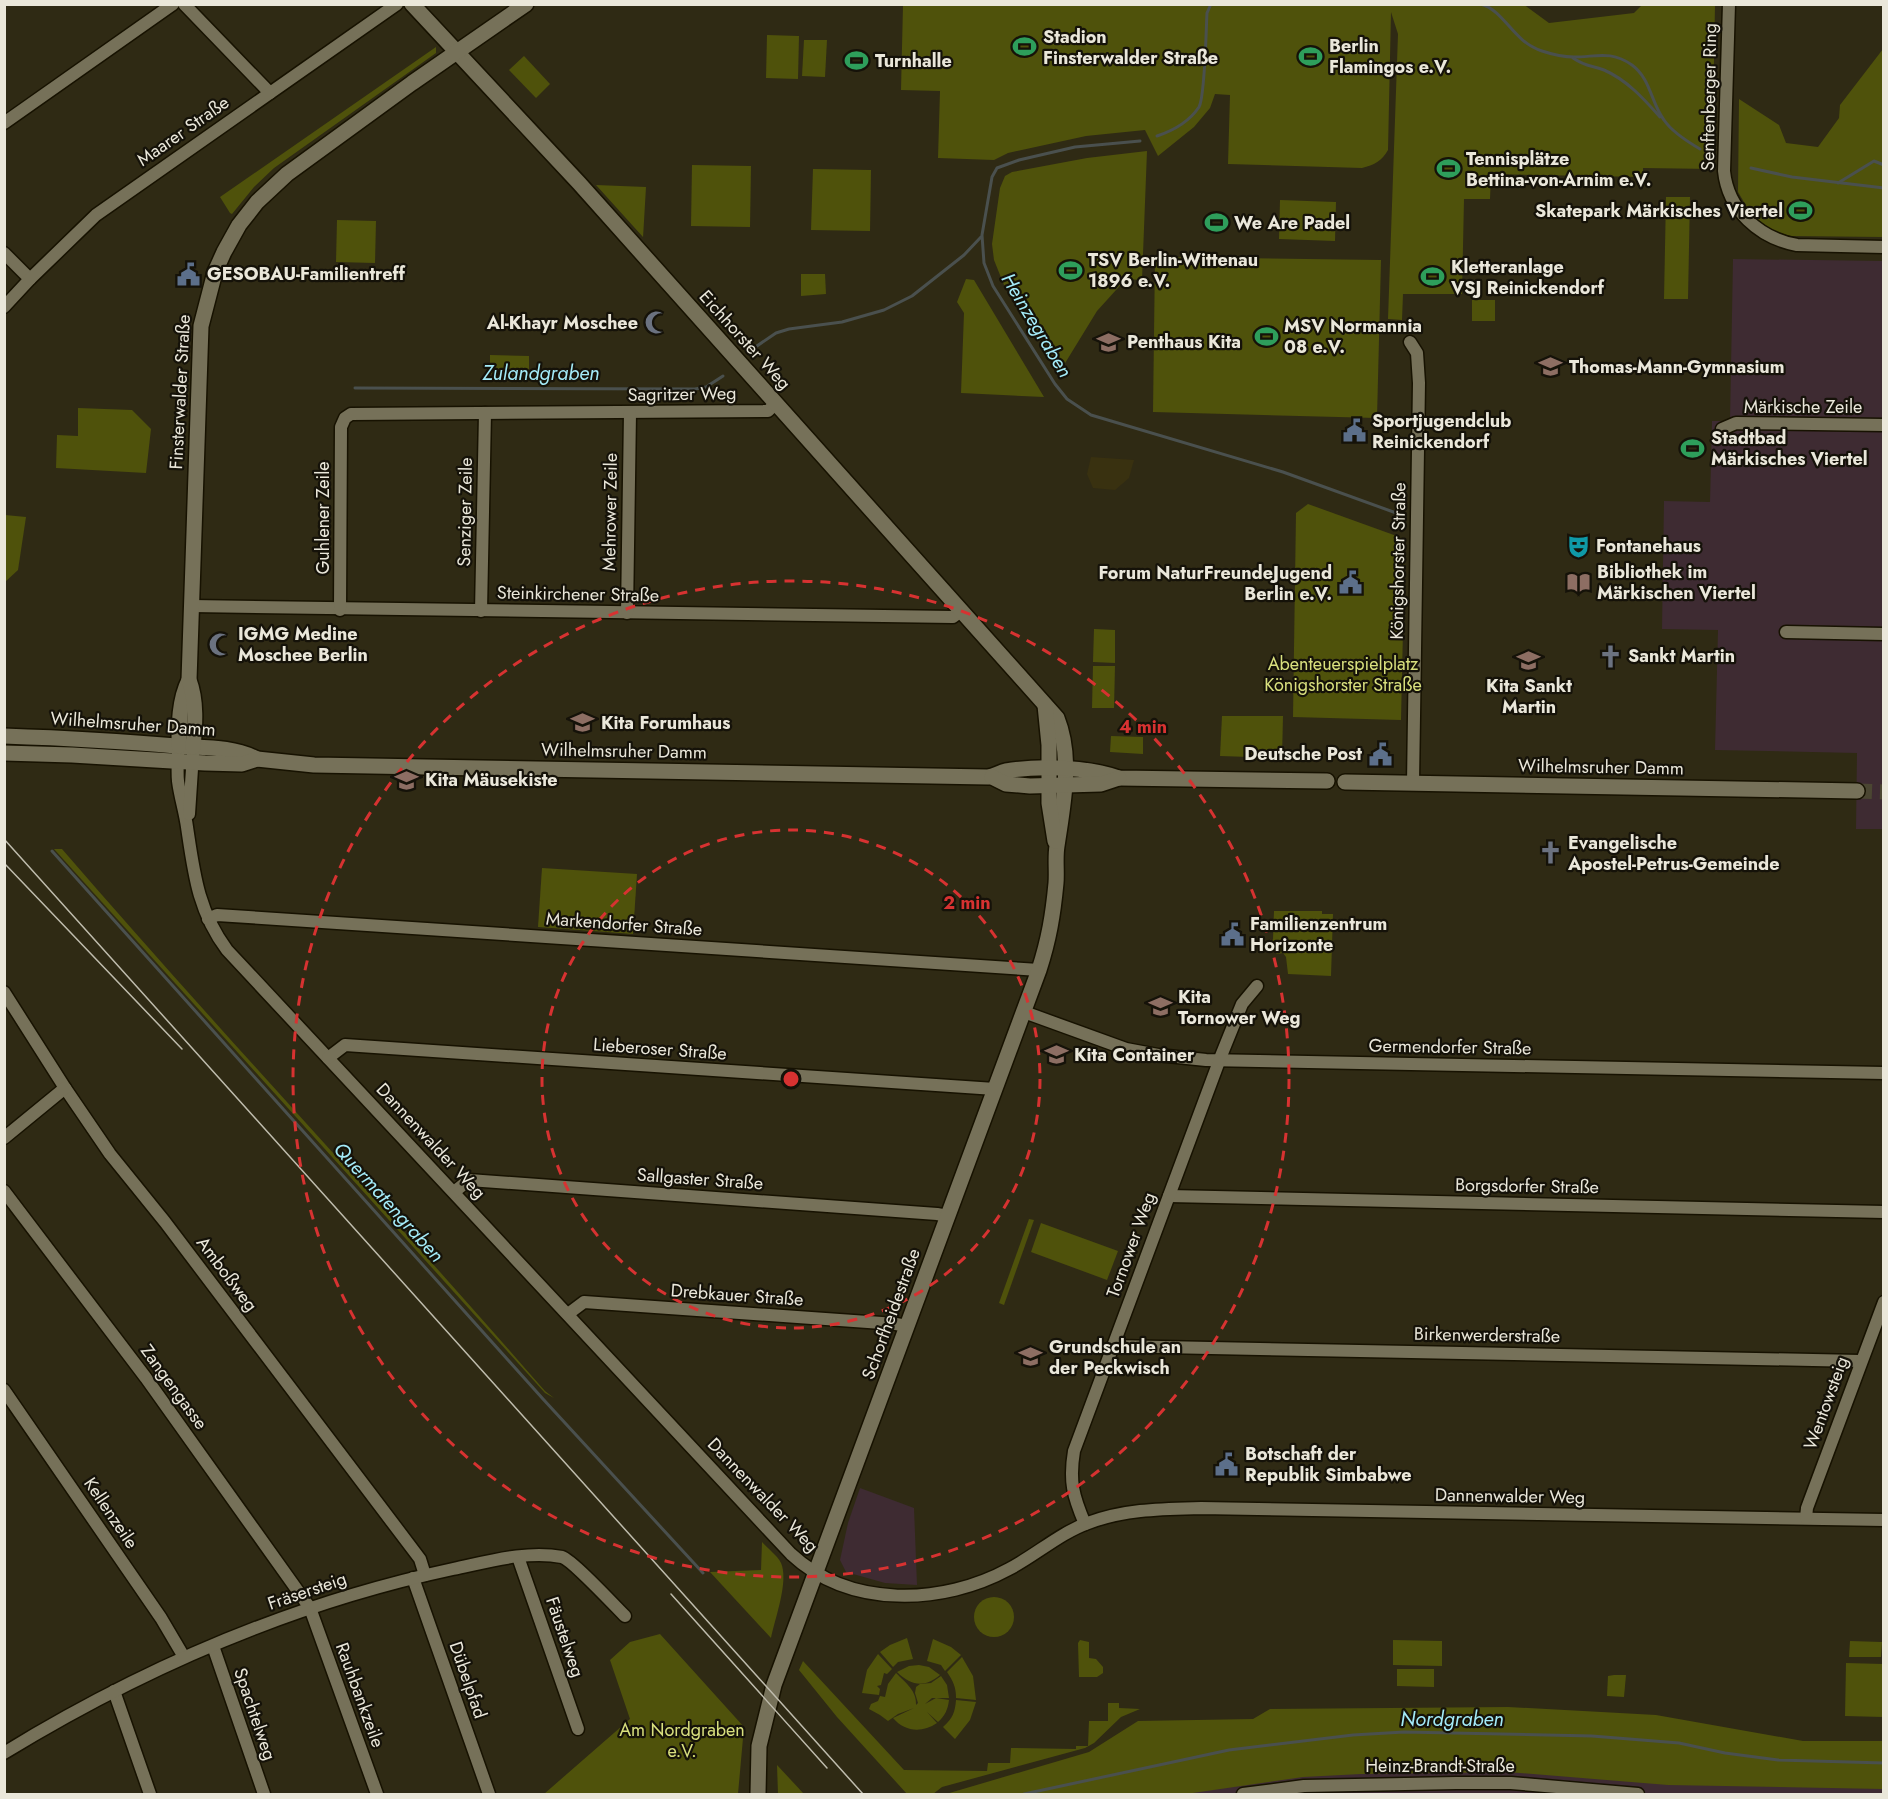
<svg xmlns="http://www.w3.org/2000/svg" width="1888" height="1799" viewBox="0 0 1888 1799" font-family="Jost,sans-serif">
<rect width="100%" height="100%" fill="#2f2a14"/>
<!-- commercial -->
<g fill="#3e2b32">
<path d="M1733,259L1883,261V829H1856L1857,753L1715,750L1718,630L1662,629L1664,501L1710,502L1712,421H1730Z"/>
<path d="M860,1488L914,1508L917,1585L885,1583L846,1572L840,1560L848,1523Z"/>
<path d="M1316,1765L1884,1786L1883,1794H1121Z"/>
</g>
<!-- green -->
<g fill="#4f520b">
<path d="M1523,4L1549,23L1634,13L1642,5H1715L1712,169L1643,168V177L1491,174L1490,199H1464L1462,294H1403L1402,320L1388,319L1398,34L1391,12L1388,150C1382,161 1374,165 1362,168L1228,164L1230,95L1215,94L1210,108L1194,127L1158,156L1145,130L1086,136L1008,153L994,160L938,158L940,91L901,90L903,5Z"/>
<path d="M767,35L799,36L798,79L766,78Z"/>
<path d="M804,40H827L825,77L802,76Z"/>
<path d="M436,47V53L274,168L254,187L232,214L230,213L220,197Z"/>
<path d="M1883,49V237L1790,236L1773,231L1751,214L1738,192L1739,99L1779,125L1786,143L1818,147L1839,118L1840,105Z"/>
<path d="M524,56L550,84L536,98L509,70Z"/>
<path d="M1147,151L1142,280L1126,279L1097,311L1059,373L1033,326L1004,285L994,260L992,244L1000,188L1005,176L1012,172L1087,158Z"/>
<path d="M692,165L751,166L750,227L691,226Z"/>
<path d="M813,169L871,170L870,231L811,230Z"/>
<path d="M596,185L646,187L643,238V237Z"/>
<path d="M1666,197H1690L1688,299H1664Z"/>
<path d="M1280,200L1336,202L1335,241L1279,239Z"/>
<path d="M337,220L376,221L375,263L336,262Z"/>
<path d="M1155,257L1381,260L1377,418L1153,412Z"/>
<path d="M801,274H825L826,294L801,296Z"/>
<path d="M966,279L974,280L1044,397L961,393L964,313L957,302Z"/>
<rect x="1472" y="300" width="23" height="21"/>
<path d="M490,355L529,356V376L490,374Z"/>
<path d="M78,408L132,410L151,429L146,473L56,468L57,435L78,436Z"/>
<path d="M1308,504L1405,539L1401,720L1293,717L1296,513Z"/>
<path d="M5,515L26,517L18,570L5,582Z"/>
<path d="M1094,629L1115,630V663L1093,662Z"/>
<path d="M1093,666H1115L1114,708H1092Z"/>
<path d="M1222,716H1283L1282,758L1220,756Z"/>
<path d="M1111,736L1143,737V754L1110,752Z"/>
<path d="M54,849H62C220,1032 386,1208 545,1391L554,1398L545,1393Z"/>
<path d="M542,868L637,874L633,934L538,927Z"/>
<path d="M1274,911H1322V914H1333L1331,976L1288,974L1286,957L1283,953L1277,954L1269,948L1273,939Z"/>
<path d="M1029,1219L1034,1220L1004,1305L999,1303Z"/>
<path d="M1041,1223L1118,1251L1107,1280L1031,1252Z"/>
<path d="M762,1542C768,1549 777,1555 781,1563C789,1581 775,1618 771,1638L710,1572L761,1570Z"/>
<circle cx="994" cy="1617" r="20"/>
<path d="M660,1634L744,1727L738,1794H544L630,1719L610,1660L630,1642Z"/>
<path d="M907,1638L913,1659L898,1662L893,1667L880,1652L890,1645Z"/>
<path d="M933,1639L951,1647L961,1655L945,1671L941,1665L927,1661Z"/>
<path d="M1080,1640L1089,1642V1658L1096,1659L1103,1667V1673L1097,1677H1079L1078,1643Z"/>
<path d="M1393,1640L1442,1641V1666L1393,1665Z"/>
<path d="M1850,1641L1882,1642L1881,1657H1849Z"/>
<path d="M878,1654L892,1669L887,1674L884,1673L881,1685L877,1686L880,1689L879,1695L862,1693L867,1670Z"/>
<path d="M962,1657L973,1676L976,1700L956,1698C956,1687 953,1681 947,1672Z"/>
<path d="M803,1661L904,1770L987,1771L988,1763H1010L1011,1748L1076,1749V1746H1088L1089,1721H1108V1703H1119V1708L1140,1709L1121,1717L1094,1743L1085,1748L942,1787L933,1794H907L837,1717L799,1670Z"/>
<path d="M1846,1663L1883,1664V1717L1845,1716Z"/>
<path d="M919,1665L929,1667L940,1675C925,1688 911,1686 897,1672L909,1666Z"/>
<path d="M1397,1669H1434V1687L1397,1686Z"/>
<path d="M896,1673C906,1683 917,1691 916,1705L918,1703L915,1693L916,1687L920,1684L931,1683L941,1676L947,1685L949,1698H932L925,1704L936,1698L949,1700C948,1709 945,1716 938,1722L927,1712L937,1723C922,1733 905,1732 893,1718L914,1708L898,1714L888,1721L880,1715L869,1709L871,1704L878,1701L880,1696L885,1697L888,1684Z"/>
<path d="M1614,1675H1626L1624,1697L1607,1696L1608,1676Z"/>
<path d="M956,1700L976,1702L970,1720L955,1739L943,1727C953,1718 955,1712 956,1700Z"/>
<path d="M1508,1707L1656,1715L1803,1741H1883V1789L1668,1785L1508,1772L1361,1774L1303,1777L1186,1794H946L1089,1752L1138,1721L1253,1719L1270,1709Z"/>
<path d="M777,1765L804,1794H778Z"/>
</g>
<!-- sand -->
<path fill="#393110" d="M1091,457L1134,460L1129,478L1115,490L1093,488L1087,474Z"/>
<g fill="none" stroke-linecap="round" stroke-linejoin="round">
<!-- stream -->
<g stroke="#4a504e" stroke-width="3">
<path d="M1446,4H1449"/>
<path d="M1481,4C1506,12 1512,41 1542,51C1551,54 1565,57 1574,57C1596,57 1611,50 1632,65C1651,79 1651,103 1664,120C1672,132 1688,142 1700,149"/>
<path d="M1573,58C1586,67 1591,65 1604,70C1627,80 1644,99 1660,117"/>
<path d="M1157,136C1172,131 1189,122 1199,107C1205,97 1206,30 1207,13L1211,4"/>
<path d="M1140,141L1075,147L1019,160L997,168L992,177L982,235L984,263L993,286L1055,384L1067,399L1091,415L1283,472L1399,514"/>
<path d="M1751,168L1792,177L1884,188"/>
<path d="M1838,183L1874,161L1884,165"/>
<path d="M754,348L776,333L789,329L842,322L884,310L912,296L964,255L981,237"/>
<path d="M355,388L695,389L706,387L723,376"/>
<path d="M52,851L543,1399L703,1573"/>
<path d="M1024,1794L1229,1750L1353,1735L1404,1732L1592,1736L1679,1743L1725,1753L1778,1760L1884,1763"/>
</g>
<!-- secondary-tunnel -->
<path stroke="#4b4632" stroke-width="15" stroke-dasharray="15 8" stroke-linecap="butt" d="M1857,791L1884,792"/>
<defs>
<g id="street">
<path d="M184,4L270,93"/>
<path d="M1729,4L1724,171C1728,210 1759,238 1797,245L1884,247"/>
<path d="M4,123L173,4"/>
<path d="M4,253L30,279"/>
<path d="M4,307L30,279L96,215L397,4"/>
<path d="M1410,342L1417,353L1419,383L1413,783"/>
<path d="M1722,429L1736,423L1884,425"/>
<path d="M192,606L953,617L961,611"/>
<path d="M340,610L341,427L345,418L351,414L768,411L775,404"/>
<path d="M481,611L485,413"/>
<path d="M627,613L630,413"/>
<path d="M1786,632L1884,634"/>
<path d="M178,753C178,762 177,772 178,781C180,797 185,812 187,827C194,874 198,911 227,950L791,1554C850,1609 943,1605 1009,1569C1036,1555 1060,1533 1088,1523C1125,1509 1162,1509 1201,1508L1884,1520"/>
<path d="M189,814L193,754"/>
<path d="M208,919L217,915L1039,970"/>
<path d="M4,992L65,1088L110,1154L165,1222L420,1559L425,1575"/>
<path d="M1024,1012L1126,1049L1158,1055L1206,1060L1884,1073"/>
<path d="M328,1058L345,1045L995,1089"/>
<path d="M4,1138L65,1088"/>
<path d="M4,1191L146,1378L310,1608L377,1794"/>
<path d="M454,1192L469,1180L937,1214L948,1216"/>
<path d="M1169,1196L1884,1212"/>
<path d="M568,1314L584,1302L896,1324L907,1326"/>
<path d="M1113,1346L1860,1361"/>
<path d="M4,1390L161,1618L184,1657"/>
<path d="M1806,1518L1807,1508L1884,1302"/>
<path d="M1085,1524C1073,1496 1069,1481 1074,1451L1221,1056L1242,1004L1257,986"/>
<path d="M518,1557L578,1729"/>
<path d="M413,1578L489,1794"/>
<path d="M213,1646L264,1794"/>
<path d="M114,1691L150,1794"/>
<path d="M4,1753C143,1668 294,1603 453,1569C487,1562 527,1550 562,1557C572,1560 614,1605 625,1616"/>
<path d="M1243,1794L1304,1786L1456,1783H1511L1638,1794"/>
</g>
<g id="secondary">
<path d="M412,4L579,183L1057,718C1073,758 1063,805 1057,846C1055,858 1057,871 1056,883C1053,915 1049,939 1039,970L774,1685L759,1746L758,1794"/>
<path d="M1045,705L1049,745V803L1055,841"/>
<path d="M4,736C62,738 119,741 176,746C203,748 232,746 257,759"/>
<path d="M179,746C179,724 179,700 189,680"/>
<path d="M193,747C195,726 197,701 189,680L201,326L215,272L224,252L239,225L257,202L287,174L412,83L526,4"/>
<path d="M4,753L72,755L205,763L242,764L257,759L314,765L988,777C995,776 1000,772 1006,771C1040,765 1087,767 1119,778L1327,781"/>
<path d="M992,777L1006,784L1030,786L1101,784L1119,778"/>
<path d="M1345,782L1857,791"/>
</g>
</defs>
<!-- street casing -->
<use href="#street" stroke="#171201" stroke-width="15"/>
<!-- secondary casing -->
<use href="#secondary" stroke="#171201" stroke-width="18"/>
<!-- street -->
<use href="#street" stroke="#767159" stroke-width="12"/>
<!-- secondary -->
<use href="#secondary" stroke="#767159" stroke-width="15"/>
<!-- tram -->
<g stroke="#bfbcad" stroke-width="1.5">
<path d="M4,839L863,1794"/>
<path d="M4,863L182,1049"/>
<path d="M671,1594L827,1768"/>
</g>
</g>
<!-- distance rings -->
<g fill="none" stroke="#d73231" stroke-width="3" stroke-dasharray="10 8">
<circle cx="791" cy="1079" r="249"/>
<circle cx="791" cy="1079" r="498"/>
</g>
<!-- icons -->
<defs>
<symbol id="stadium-bare" viewBox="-9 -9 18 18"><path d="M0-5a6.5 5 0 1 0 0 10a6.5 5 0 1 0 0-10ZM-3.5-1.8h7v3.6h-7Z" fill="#2e9e5b" stroke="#151209" stroke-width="2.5" paint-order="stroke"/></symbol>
<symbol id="civic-bare" viewBox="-9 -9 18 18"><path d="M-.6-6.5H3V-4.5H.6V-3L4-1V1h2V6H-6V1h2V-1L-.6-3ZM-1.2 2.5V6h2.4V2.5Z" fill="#5c6f8a" stroke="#151209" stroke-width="2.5" paint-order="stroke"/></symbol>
<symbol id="mosque-bare" viewBox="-9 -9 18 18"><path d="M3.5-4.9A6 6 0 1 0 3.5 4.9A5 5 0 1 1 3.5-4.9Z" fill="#6b7280" stroke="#151209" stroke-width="2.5" paint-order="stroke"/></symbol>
<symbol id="school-bare" viewBox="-9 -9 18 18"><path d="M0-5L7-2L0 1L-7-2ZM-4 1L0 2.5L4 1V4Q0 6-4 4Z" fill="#8d6e63" stroke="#151209" stroke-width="2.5" paint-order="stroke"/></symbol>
<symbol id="theatre-bare" viewBox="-9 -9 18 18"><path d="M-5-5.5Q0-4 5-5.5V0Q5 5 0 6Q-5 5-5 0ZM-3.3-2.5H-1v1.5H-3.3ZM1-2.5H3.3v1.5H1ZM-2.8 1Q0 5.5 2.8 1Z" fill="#0f9aa8" stroke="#151209" stroke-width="2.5" paint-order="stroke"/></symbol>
<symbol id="library-bare" viewBox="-9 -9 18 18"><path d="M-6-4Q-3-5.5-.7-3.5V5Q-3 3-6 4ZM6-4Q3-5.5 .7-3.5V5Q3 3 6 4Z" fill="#8d6e63" stroke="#151209" stroke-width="2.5" paint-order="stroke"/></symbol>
<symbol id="church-bare" viewBox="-9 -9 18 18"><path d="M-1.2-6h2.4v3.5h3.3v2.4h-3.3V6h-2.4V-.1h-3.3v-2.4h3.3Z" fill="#6b7280" stroke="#151209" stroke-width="2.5" paint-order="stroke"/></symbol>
</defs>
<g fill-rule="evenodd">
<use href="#stadium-bare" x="1008" y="30" width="33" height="33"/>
<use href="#stadium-bare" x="1294" y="40" width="33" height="33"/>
<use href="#stadium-bare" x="840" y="44" width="33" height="33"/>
<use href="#stadium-bare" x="1432" y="152" width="33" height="33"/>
<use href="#stadium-bare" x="1784" y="194" width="33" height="33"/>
<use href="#stadium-bare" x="1200" y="206" width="33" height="33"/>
<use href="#stadium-bare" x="1054" y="254" width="33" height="33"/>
<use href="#civic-bare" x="172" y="258" width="33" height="33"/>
<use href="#stadium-bare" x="1416" y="260" width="33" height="33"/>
<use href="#mosque-bare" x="640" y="306" width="33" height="33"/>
<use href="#stadium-bare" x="1250" y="320" width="33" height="33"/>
<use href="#school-bare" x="1092" y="326" width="33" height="33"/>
<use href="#school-bare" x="1534" y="350" width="33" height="33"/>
<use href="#civic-bare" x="1338" y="414" width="33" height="33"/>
<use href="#stadium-bare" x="1676" y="432" width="33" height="33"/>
<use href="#theatre-bare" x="1562" y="530" width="33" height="33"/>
<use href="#library-bare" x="1562" y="566" width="33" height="33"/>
<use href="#civic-bare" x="1334" y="566" width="33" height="33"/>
<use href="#mosque-bare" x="204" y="628" width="33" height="33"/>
<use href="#church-bare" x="1594" y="640" width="33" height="33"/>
<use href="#school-bare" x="1512" y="644" width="33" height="33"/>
<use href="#school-bare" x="566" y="706" width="33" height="33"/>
<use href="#civic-bare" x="1364" y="738" width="33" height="33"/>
<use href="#school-bare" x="390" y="764" width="33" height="33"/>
<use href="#church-bare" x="1534" y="836" width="33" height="33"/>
<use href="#civic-bare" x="1216" y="918" width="33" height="33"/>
<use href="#school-bare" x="1144" y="990" width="33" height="33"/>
<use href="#school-bare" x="1040" y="1038" width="33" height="33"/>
<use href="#school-bare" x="1014" y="1340" width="33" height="33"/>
<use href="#civic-bare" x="1210" y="1448" width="33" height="33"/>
</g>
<g text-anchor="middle" stroke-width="4.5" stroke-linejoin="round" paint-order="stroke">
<!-- poi labels -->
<g font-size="18" font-weight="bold" fill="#eae7da" stroke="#151209" text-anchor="start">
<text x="1043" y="43">Stadion<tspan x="1043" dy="21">Finsterwalder Straße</tspan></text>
<text x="1329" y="52">Berlin<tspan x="1329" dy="21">Flamingos e.V.</tspan></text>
<text x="875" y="67">Turnhalle</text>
<text x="1466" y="165">Tennisplätze<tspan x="1466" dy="21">Bettina-von-Arnim e.V.</tspan></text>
<text x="1783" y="217" text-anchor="end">Skatepark Märkisches Viertel</text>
<text x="1234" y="229">We Are Padel</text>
<text x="1088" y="266">TSV Berlin-Wittenau<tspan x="1088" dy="21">1896 e.V.</tspan></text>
<text x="1451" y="273">Kletteranlage<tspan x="1451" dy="21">VSJ Reinickendorf</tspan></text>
<text x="207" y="280">GESOBAU-Familientreff</text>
<text x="638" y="329" text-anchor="end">Al-Khayr Moschee</text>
<text x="1284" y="332">MSV Normannia<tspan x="1284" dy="21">08 e.V.</tspan></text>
<text x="1127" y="348">Penthaus Kita</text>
<text x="1569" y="373">Thomas-Mann-Gymnasium</text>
<text x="1372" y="427">Sportjugendclub<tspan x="1372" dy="21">Reinickendorf</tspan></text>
<text x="1711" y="444">Stadtbad<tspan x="1711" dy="21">Märkisches Viertel</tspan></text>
<text x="1596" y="552">Fontanehaus</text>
<text x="1597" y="578">Bibliothek im<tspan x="1597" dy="21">Märkischen Viertel</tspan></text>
<text x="1332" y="579" text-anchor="end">Forum NaturFreundeJugend<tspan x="1332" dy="21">Berlin e.V.</tspan></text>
<text x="238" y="640">IGMG Medine<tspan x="238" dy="21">Moschee Berlin</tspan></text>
<text x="1628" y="662">Sankt Martin</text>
<text x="1529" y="692" text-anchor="middle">Kita Sankt<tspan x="1529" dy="21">Martin</tspan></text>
<text x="601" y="729">Kita Forumhaus</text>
<text x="1362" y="760" text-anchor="end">Deutsche Post</text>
<text x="425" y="786">Kita Mäusekiste</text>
<text x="1568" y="849">Evangelische<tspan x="1568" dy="21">Apostel-Petrus-Gemeinde</tspan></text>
<text x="1250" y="930">Familienzentrum<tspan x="1250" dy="21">Horizonte</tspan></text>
<text x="1178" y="1003">Kita<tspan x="1178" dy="21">Tornower Weg</tspan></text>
<text x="1074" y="1061">Kita Container</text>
<text x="1049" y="1353">Grundschule an<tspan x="1049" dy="21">der Peckwisch</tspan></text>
<text x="1245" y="1460">Botschaft der<tspan x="1245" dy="21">Republik Simbabwe</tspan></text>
</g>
<!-- street labels -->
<g font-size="18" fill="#eae7da" stroke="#151209">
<text transform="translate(1709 97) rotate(-89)" y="6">Senftenberger Ring</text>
<text transform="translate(183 131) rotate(-35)" y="6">Maarer Straße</text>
<text transform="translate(745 340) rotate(48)" y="6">Eichhorster Weg</text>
<text transform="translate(180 392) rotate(-87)" y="6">Finsterwalder Straße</text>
<text transform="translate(682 394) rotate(-1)" y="6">Sagritzer Weg</text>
<text x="1803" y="413">Märkische Zeile</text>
<text transform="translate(465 512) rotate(-89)" y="6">Senziger Zeile</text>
<text transform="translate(610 512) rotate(-89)" y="6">Mehrower Zeile</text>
<text transform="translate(323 518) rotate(-90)" y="6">Guhlener Zeile</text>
<text transform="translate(1398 561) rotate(-89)" y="6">Königshorster Straße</text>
<text transform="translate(578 594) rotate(1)" y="6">Steinkirchener Straße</text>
<text transform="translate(133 724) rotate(4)" y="6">Wilhelmsruher Damm</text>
<text transform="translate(624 751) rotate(1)" y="6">Wilhelmsruher Damm</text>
<text transform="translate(1601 767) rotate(1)" y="6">Wilhelmsruher Damm</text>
<text transform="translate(624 924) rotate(4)" y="6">Markendorfer Straße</text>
<text transform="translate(1450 1047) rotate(1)" y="6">Germendorfer Straße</text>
<text transform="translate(660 1049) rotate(4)" y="6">Lieberoser Straße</text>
<text transform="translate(431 1141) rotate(47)" y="6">Dannenwalder Weg</text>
<text transform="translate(700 1179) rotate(4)" y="6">Sallgaster Straße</text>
<text transform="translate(1527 1186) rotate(1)" y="6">Borgsdorfer Straße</text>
<text transform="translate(1131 1245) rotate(-70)" y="6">Tornower Weg</text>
<text transform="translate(227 1274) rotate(53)" y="6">Amboßweg</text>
<text transform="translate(737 1295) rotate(4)" y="6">Drebkauer Straße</text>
<text transform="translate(891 1314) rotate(-70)" y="6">Schorfheidestraße</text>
<text transform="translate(1487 1335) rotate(1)" y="6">Birkenwerderstraße</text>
<text transform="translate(174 1387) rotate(54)" y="6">Zangengasse</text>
<text transform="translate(1826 1403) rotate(-70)" y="6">Wentowsteig</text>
<text transform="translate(763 1495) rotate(46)" y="6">Dannenwalder Weg</text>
<text transform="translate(1510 1496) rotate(1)" y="6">Dannenwalder Weg</text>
<text transform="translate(111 1513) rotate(56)" y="6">Kellenzeile</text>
<text transform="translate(307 1591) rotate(-19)" y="6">Fräsersteig</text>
<text transform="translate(565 1637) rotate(71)" y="6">Fäustelweg</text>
<text transform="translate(468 1680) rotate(71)" y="6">Dübelpfad</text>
<text transform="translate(360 1695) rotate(70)" y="6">Rauhbankzeile</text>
<text transform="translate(255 1714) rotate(71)" y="6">Spachtelweg</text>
<text x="1440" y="1772">Heinz-Brandt-Straße</text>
</g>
<!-- park labels -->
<g font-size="18" fill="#d9e07e" stroke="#151209">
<text x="1343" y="670">Abenteuerspielplatz<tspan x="1343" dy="21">Königshorster Straße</tspan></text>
<text x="682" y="1736">Am Nordgraben<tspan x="682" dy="21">e.V.</tspan></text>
</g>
<!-- water labels -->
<g font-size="20" font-style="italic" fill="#a4ebf8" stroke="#151209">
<text transform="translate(1037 325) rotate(59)" y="7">Heinzegraben</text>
<text x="541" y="380">Zulandgraben</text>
<text transform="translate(389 1202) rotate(48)" y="7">Quermatengraben</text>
<text x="1452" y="1726">Nordgraben</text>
</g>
</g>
<circle cx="791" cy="1079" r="9" fill="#d73231" stroke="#151209" stroke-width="3"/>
<g font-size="18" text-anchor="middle" font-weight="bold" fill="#d73231" stroke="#151209" stroke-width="4.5" stroke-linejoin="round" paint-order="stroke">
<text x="1143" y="733">4 min</text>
<text x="967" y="909">2 min</text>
</g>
<!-- border -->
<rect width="1888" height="1799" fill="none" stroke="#eae7da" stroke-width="12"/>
</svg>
